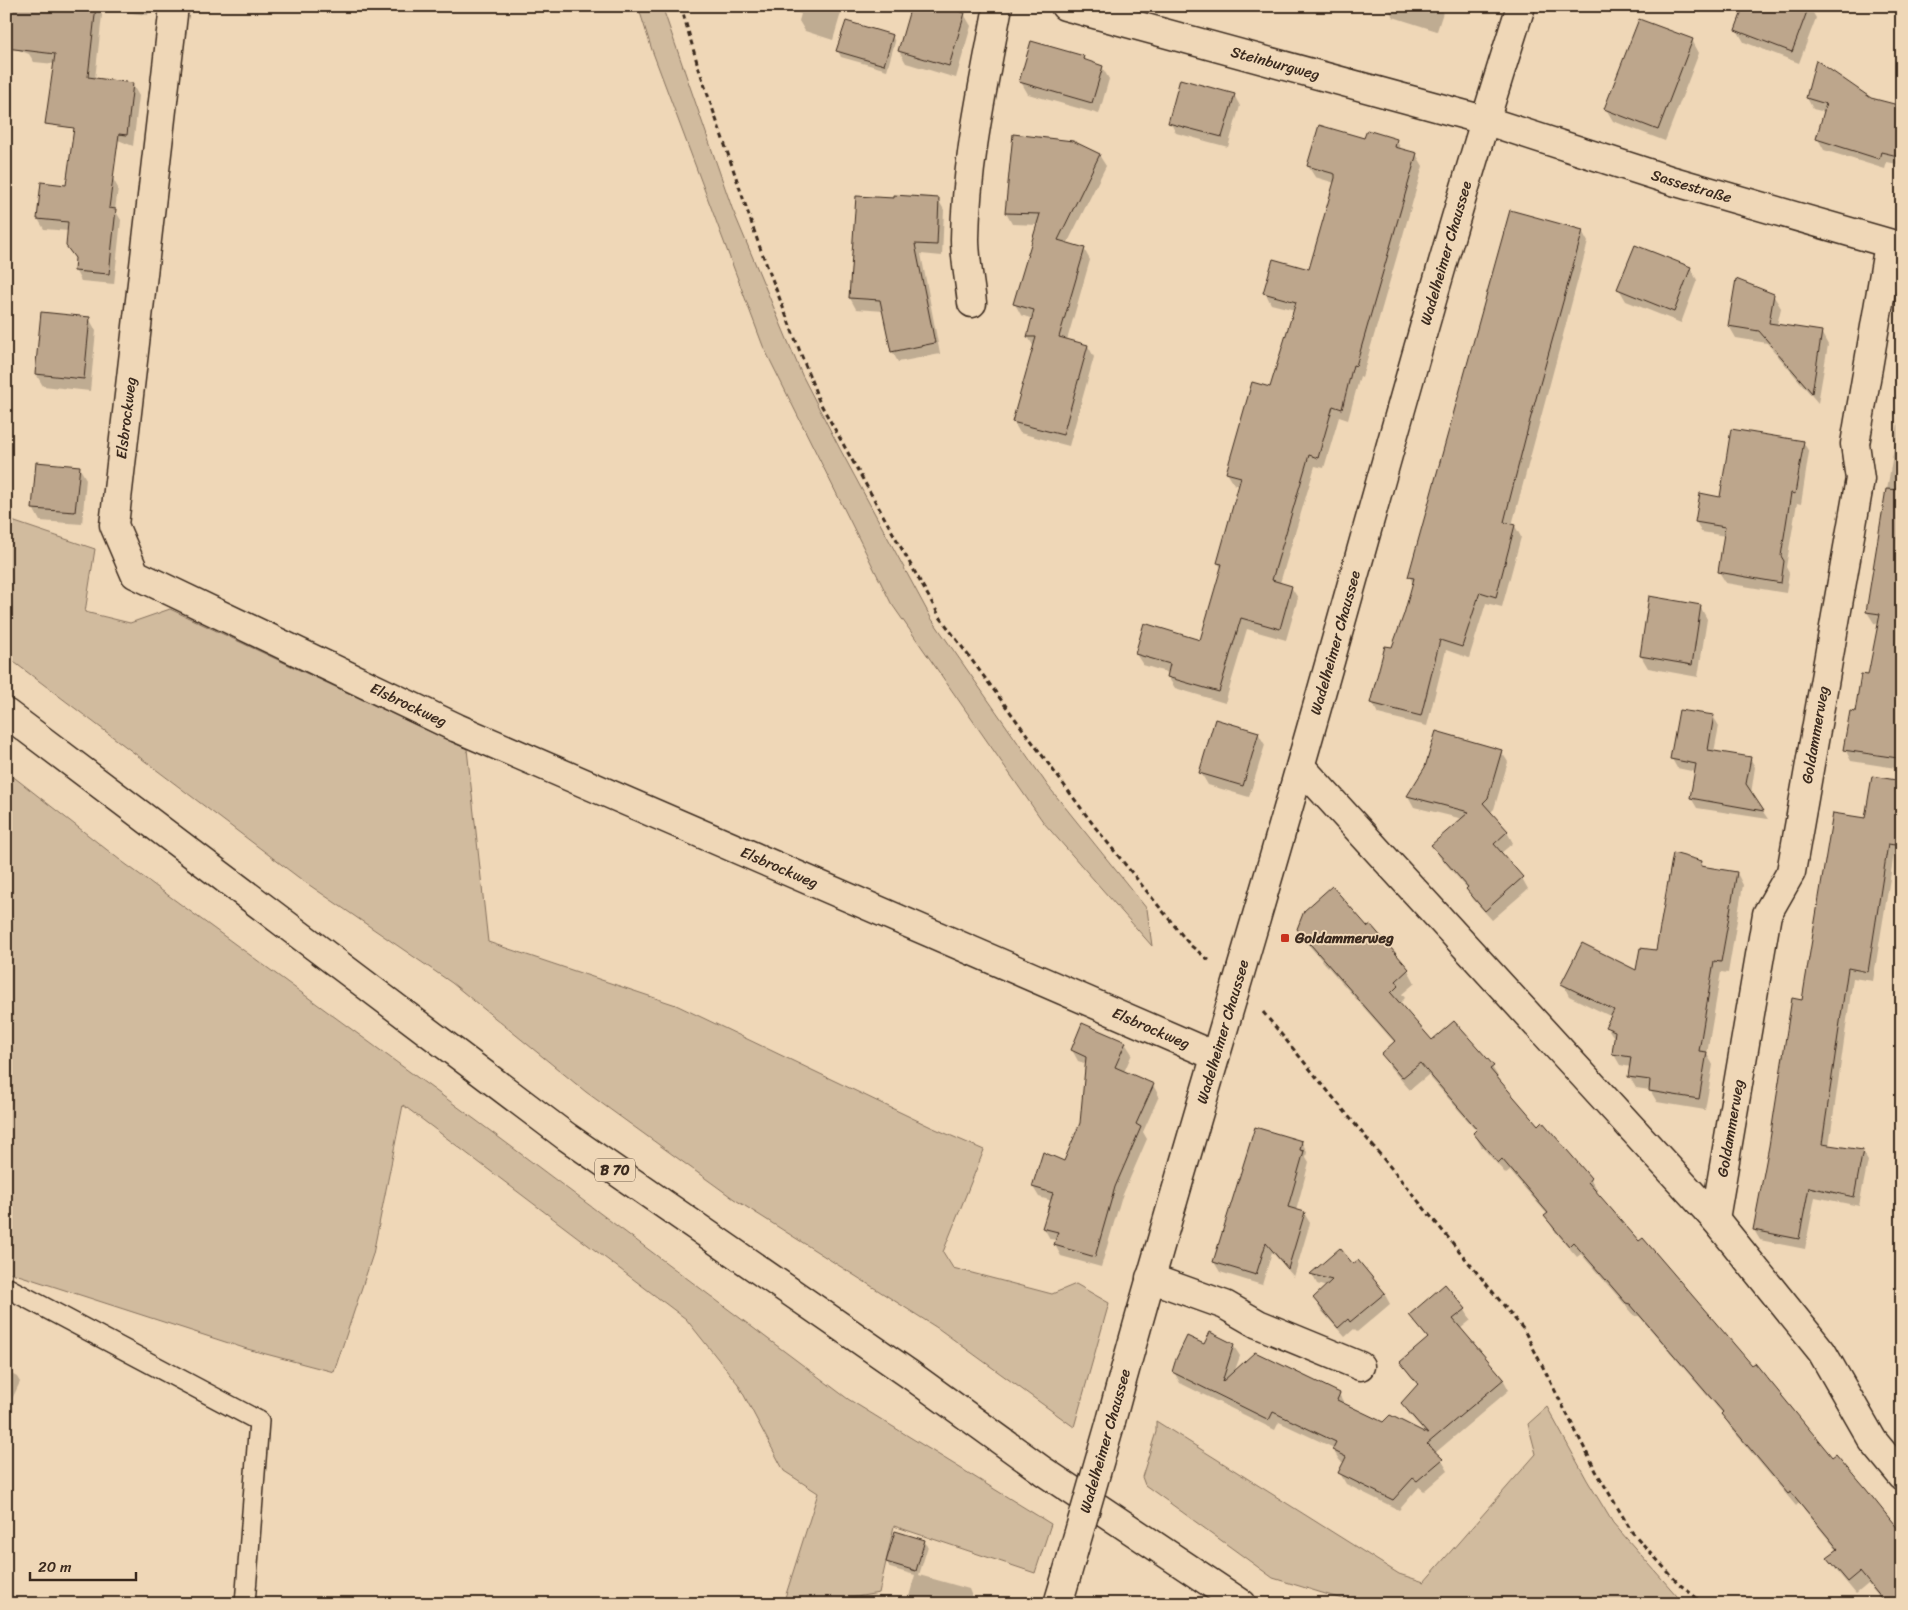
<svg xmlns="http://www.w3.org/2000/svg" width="1908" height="1610" viewBox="0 0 1908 1610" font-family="Sriracha,sans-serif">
<rect width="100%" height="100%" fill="#efd7b7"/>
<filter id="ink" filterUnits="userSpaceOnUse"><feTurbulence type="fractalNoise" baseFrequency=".02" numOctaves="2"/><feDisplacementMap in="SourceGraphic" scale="10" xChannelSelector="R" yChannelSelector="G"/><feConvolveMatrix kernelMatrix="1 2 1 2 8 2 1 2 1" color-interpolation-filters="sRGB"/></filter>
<g filter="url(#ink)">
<!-- green -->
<g fill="#d1bb9e" stroke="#86725e">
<path d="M638,6H662L732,208L802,375L840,449L931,618L1048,786L1147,909L1152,946L1044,823L891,603L763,346L652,50Z"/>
<path d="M6,519L95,549L85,612L130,623L170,609L467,749L488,942L676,1005L931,1127L984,1150L943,1252L953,1268L1052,1294L1076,1284L1109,1303L1074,1427L939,1329L734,1199L586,1092L452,983L302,880L6,656Z"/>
<path d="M6,771L120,860L477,1121L848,1399L1051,1524L1035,1573L894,1526L879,1593L816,1604H783L818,1493L784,1471L738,1384L686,1319L403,1105L373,1254L334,1372L247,1349L6,1271Z"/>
<path d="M1547,1407L1587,1480L1613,1523L1684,1604H1351L1342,1599L1273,1578L1145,1485L1142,1477L1156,1432V1421L1399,1574L1424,1582L1536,1454L1528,1424Z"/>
</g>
<!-- shadow -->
<g fill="#0003">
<path d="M6,6H96L102,15L95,79L132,84L139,96L133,146L56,115L55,64L34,62L29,54L6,45Z"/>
<path d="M105,6H150L148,15L107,10Z"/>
<path d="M778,6H843L833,40L805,31L799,21L801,14Z"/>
<path d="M1387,6H1445L1437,31L1393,17Z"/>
<path d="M1745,6H1809L1816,18L1799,63L1744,42L1737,30Z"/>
<path d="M964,14L971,26L956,78L906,63L899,51Z"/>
<path d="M892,36L895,42L887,70L841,57L838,51Z"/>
<path d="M1692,40L1699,53L1665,141L1613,121L1606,109Z"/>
<path d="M1083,57L1086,62L1102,67L1109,79L1099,114L1028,94L1021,82Z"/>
<path d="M1817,62L1871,99L1902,107V165L1887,162L1885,169L1824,150L1818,139L1825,112L1813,109L1807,98Z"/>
<path d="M1234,95L1240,106L1228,147L1176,133L1170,122Z"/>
<path d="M1365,139L1396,140L1402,150L1416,154L1423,166L1362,377L1360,376L1348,420L1339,417L1324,468L1315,466L1280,583L1291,587L1298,598L1286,640L1247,629L1225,703L1175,688L1168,677L1169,673L1143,665L1136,654L1200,642L1222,569L1218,563L1240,486L1234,484L1227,473L1271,389L1295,310L1271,304L1265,292L1310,271L1335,183L1315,177L1308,166Z"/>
<path d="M1099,155L1106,166L1067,244L1084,249L1090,260L1067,340L1088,346L1094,357L1069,446L1020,433L1013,421L1034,347L1028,337L1033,319L1021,315L1015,304L1038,225L1012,224L1006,213Z"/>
<path d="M112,177L118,188L115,210L121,220L114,284L81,281L75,270L76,260L67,246L69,231L44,229L38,219L67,186Z"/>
<path d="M938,199L944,210L942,256L921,254L940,354L898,362L892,351L884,311L856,309L850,298Z"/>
<path d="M1582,231L1588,242L1512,525L1515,526L1521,537L1502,607L1486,603L1469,658L1446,650L1427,726L1378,714L1372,702L1405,614L1413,584L1410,577Z"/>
<path d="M1690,268L1697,280L1681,323L1626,301L1619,289Z"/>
<path d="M1773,295L1781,308L1777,325L1821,332L1828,345L1818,403L1767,343L1736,338L1729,326Z"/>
<path d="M89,318L96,331L90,391L43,386L36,374Z"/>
<path d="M1902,399V769L1851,761L1845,749L1869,677L1879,624L1874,623L1867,612Z"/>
<path d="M1803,442L1809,452L1801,504L1797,503L1786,567L1789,573L1786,593L1726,583L1719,572L1725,536L1702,532L1696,522L1722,499Z"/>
<path d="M79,467L86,479L82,524L40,521L33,508Z"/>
<path d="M1700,606L1707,619L1698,677L1648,668L1641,656Z"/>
<path d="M1713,716L1719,726L1714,752L1750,758L1755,767L1751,794L1768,819L1697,808L1691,798L1696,772L1677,768L1672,759Z"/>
<path d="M1258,733L1265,745L1249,797L1208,785L1201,773Z"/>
<path d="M1501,751L1508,762L1494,809L1490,813L1507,832L1513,843L1501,853L1522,878L1528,889L1492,920L1473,899L1467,888L1439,856L1433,845L1463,819L1414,807L1408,796Z"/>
<path d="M1902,782V855L1894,854L1873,981L1853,978L1829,1146L1862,1151L1868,1161L1859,1206L1815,1197L1805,1249L1760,1240L1754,1230L1804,1002L1866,820Z"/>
<path d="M1701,862L1704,868L1737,873L1743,885L1728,973L1721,972L1707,1054L1713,1065L1705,1110L1657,1102L1650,1090L1636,1088L1629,1076L1631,1067L1620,1065L1613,1053L1615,1039L1607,1027L1612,1017L1569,996L1563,984L1637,972L1657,952Z"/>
<path d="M1371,927L1408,970L1415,983L1402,994L1405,998L1399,1004L1432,1042L1492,1067L1500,1080L1498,1081L1538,1126L1590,1179L1598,1191L1596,1193L1902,1604H1885L1868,1584L1856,1594L1836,1570L1829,1557L1837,1550L1799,1503L1796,1506L1730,1427L1723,1414L1639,1316H1635L1581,1254L1577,1257L1553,1229L1546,1216L1548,1215L1510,1171L1506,1174L1481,1146L1474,1133L1477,1131L1428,1075L1410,1090L1390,1067L1383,1054L1395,1043L1306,942L1298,929H1368Z"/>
<path d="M1125,1043L1132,1054L1124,1072L1153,1085L1159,1096L1143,1132L1147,1139L1121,1199L1101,1267L1061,1256L1055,1245L1057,1240L1050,1239L1044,1228L1052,1201L1039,1197L1033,1187L1064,1163L1081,1123L1087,1064L1078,1061L1072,1050Z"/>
<path d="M1302,1142L1307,1152L1306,1157L1309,1162L1296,1211L1304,1213L1310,1223L1294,1277L1272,1252L1262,1285L1220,1272L1214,1262Z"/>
<path d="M1353,1265L1384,1293L1390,1304L1357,1332L1354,1329L1345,1337L1320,1309L1315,1298L1327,1287L1317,1284L1312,1274Z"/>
<path d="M1465,1310L1471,1320L1460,1329L1503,1379L1509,1390L1435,1453L1442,1460L1448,1470L1424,1491L1419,1487L1399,1510L1346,1484L1340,1473L1345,1463L1340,1461L1333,1450L1334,1448L1279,1422L1275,1430L1180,1383L1174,1372L1205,1346L1233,1345L1240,1356L1234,1373L1339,1394L1345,1405L1384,1424L1427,1435L1409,1414L1403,1403L1418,1386L1401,1363L1428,1339L1411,1316Z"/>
<path d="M6,1371L17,1377L20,1382L6,1412Z"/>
<path d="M924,1541L928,1546L919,1575L969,1589L975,1604H907L915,1575L890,1568L887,1562Z"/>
</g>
<!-- building -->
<g fill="#bda68c" stroke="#3b2a1e">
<path d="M6,6H96L88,77L133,83L127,135L119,134L109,208L116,209L109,274L74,271L75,258L66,246L68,222L37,219L41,182L66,185L74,128L45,124L55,54L6,48Z"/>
<path d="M911,6H942L965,13L949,66L898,51Z"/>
<path d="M1744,6H1809L1792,52L1735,30Z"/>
<path d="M1639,19L1693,39L1658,130L1604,109Z"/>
<path d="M846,21L893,35L884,65L836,51Z"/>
<path d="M1031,41L1084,56L1083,59L1103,66L1092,103L1019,82Z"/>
<path d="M1816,60L1871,98L1902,106V157L1881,152L1879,159L1816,139L1826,104L1806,98Z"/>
<path d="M1180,79L1235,94L1222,137L1168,123Z"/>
<path d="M1319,125L1364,138L1367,130L1397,139L1395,147L1417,153L1356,366L1353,365L1342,409L1333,406L1318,458L1309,455L1272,580L1292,586L1280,629L1241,618L1219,692L1167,677L1170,664L1135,654L1144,623L1200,640L1222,564L1217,563L1241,477L1226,473L1252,382L1270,387L1296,302L1263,293L1273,259L1309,269L1335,178V174L1307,166Z"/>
<path d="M1013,134L1073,141L1100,154L1058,240L1085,248L1059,337L1088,345L1063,435L1012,422L1036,337H1027L1034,310L1013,304L1040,214L1005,213Z"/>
<path d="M894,195L939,198L937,245L915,244L935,343L891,352L880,300L849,298L856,196L894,198Z"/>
<path d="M1510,210L1583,230L1530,420L1504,522L1515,525L1496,597L1480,592L1462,647L1440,640L1421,716L1370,703L1385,646L1392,647L1404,614L1414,578L1408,577Z"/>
<path d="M1635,245L1691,267L1674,312L1617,289Z"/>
<path d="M1736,279L1774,294L1769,323L1822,331L1812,393L1759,331L1728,326Z"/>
<path d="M41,312L90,317L84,379L35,374Z"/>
<path d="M1731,429L1804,441L1795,494L1791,493L1781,556L1784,561L1781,583L1718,572L1725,527L1695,522L1700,493L1720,497Z"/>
<path d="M36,462L80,466L75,512L32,509Z"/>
<path d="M1886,489L1902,490V736L1898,758L1843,750L1850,711L1855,712L1861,674L1868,675L1880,614L1866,612Z"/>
<path d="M1649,596L1701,605L1692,665L1640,656Z"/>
<path d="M1679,710L1714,715L1708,750L1751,757L1746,784L1764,811L1690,798L1696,764L1670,759Z"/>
<path d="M1215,719L1259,732L1243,786L1199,773Z"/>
<path d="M1436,731L1502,750L1488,798L1483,803L1508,831L1494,844L1523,877L1485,911L1466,889L1468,887L1431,845L1469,812L1407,796L1425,767Z"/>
<path d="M1872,776L1902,781V846L1888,844L1868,972L1848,968L1822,1144L1863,1150L1854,1197L1809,1187L1799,1239L1753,1230L1769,1146L1792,998L1802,1000L1833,813L1865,818Z"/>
<path d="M1673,853L1702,861L1701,866L1737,872L1721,962L1714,961L1699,1051L1707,1052L1699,1099L1649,1091L1650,1080L1628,1077L1631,1057L1612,1054L1615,1031L1605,1027L1614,1010L1561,984L1582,943L1636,970L1640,948L1656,950Z"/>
<path d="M1332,886L1368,927L1371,925L1409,969L1396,981L1399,985L1391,993L1432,1040L1454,1021L1494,1066L1490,1069L1538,1125L1542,1121L1591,1178L1588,1182L1639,1241L1643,1238L1752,1365L1755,1363L1832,1457L1836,1454L1865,1488L1902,1534V1604H1886L1860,1572L1848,1582L1827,1557L1838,1549L1791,1492L1788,1494L1721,1414L1723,1412L1630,1304L1626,1303L1573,1242L1569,1246L1544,1216L1548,1213L1502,1159L1498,1163L1473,1133L1477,1129L1420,1063L1402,1078L1381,1054L1395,1041L1297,929L1304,911Z"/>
<path d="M1082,1023L1126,1042L1115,1067L1154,1084L1136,1124L1141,1127L1115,1187L1095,1257L1054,1245L1058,1232L1042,1228L1053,1193L1032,1187L1043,1152L1064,1161L1080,1123L1086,1057L1071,1050Z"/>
<path d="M1255,1127L1302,1141L1300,1150L1304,1151L1288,1207L1305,1212L1288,1269L1266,1243L1256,1275L1213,1262Z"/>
<path d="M1340,1248L1353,1264L1358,1260L1385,1293L1350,1322L1348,1319L1338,1328L1313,1298L1332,1280L1310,1274Z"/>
<path d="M1445,1284L1466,1309L1453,1319L1504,1379L1427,1444L1443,1459L1417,1481L1413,1478L1393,1500L1338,1473L1346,1457L1332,1450L1336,1442L1273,1412L1269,1420L1172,1372L1176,1359L1187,1336L1204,1344L1210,1332L1234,1344L1222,1382L1255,1352L1340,1393L1337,1400L1383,1422L1390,1415L1428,1434L1401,1403L1418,1384L1400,1362L1428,1338L1409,1315Z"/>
<path d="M895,1531L925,1540L916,1571L886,1562Z"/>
</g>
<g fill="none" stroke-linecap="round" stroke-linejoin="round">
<defs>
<path id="service" d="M6,1287L259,1421L245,1604"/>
<g id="minor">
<path id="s1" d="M174,6L114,525L135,574L457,728L1215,1056"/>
<path id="s2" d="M1065,6L1484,120L1673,181L1902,247"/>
<path d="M972,303C970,283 965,260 965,239C966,161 984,83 998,6"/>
<path id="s3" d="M1301,767L1715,1219L1767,914L1791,872L1860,479L1855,444L1889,244"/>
<path d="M1715,1219L1822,1352L1873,1441L1902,1476"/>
<path d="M1150,1278L1225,1305L1258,1324L1360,1366"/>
<path id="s4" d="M1111,1421C1170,1202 1238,985 1300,767C1373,513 1440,258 1521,6"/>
<path d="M1058,1604L1066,1577"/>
</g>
<path id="trunk" d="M6,713L567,1137L912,1376L1043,1471L1242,1604"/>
</defs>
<!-- service casing -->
<use href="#service" stroke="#3b2a1e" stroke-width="22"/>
<!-- minor casing -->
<use href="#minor" stroke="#3b2a1e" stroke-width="31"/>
<!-- trunk casing -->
<use href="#trunk" stroke="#3b2a1e" stroke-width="31"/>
<!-- path -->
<g stroke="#3b2a1e" stroke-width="3" stroke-dasharray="5 4" stroke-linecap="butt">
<path d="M681,6L698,66L759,245L819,401L940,617L1095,827L1190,945L1210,961"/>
<path d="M1263,1012L1524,1330L1596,1471L1632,1532L1678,1583L1704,1604"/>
</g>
<!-- service -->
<use href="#service" stroke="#efd7b7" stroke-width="19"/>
<!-- minor -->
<use href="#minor" stroke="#efd7b7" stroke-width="28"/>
<!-- trunk -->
<use href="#trunk" stroke="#efd7b7" stroke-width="28"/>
<defs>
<path id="minor-bridge" d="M1066,1577L1111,1421"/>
</defs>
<!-- minor-bridge casing -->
<use href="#minor-bridge" stroke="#3b2a1e" stroke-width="31" stroke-linecap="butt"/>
<!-- minor-bridge -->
<use href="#minor-bridge" stroke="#efd7b7" stroke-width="28"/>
</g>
</g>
<!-- markers -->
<rect fill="#c8321e" stroke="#efd7b7" stroke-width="2" x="1280" y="933" width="10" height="10" rx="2.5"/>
<g text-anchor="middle" stroke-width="4" stroke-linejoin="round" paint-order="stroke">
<!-- shield labels -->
<rect fill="#efd7b7" stroke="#715e4c" stroke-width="1" x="595" y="1158.5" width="40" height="23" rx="4"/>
<g font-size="14" font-weight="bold" fill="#3b2a1e">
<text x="615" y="1175">B 70</text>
</g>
<!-- street labels -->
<g font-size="15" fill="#3b2a1e" stroke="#efd7b7">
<text dy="5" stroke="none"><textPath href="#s2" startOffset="218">Steinburgweg</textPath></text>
<text dy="5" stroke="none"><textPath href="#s2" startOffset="652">Sassestraße</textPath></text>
<text dy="5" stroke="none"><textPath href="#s4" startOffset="1215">Wadelheimer Chaussee</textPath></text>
<text transform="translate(126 418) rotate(-83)" y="5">Elsbrockweg</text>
<text dy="5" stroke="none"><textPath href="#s4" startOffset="810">Wadelheimer Chaussee</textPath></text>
<text dy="5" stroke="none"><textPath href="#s1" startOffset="879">Elsbrockweg</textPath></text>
<text dy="5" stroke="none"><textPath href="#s3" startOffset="1110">Goldammerweg</textPath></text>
<text dy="5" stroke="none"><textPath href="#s1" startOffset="1284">Elsbrockweg</textPath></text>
<text dy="5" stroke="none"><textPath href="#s1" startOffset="1689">Elsbrockweg</textPath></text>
<text dy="5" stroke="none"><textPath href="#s4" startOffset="405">Wadelheimer Chaussee</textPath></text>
<text dy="5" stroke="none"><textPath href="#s3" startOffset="705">Goldammerweg</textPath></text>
<text transform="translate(1105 1441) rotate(-74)" y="5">Wadelheimer Chaussee</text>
</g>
<!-- poi labels -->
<g font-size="15" font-weight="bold" fill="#3b2a1e" stroke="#efd7b7" text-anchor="start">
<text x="1295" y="943">Goldammerweg</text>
</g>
</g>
<!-- margin -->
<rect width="1908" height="1610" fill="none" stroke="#efd7b7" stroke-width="25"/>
<rect x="12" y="12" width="1883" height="1585" fill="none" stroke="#3b2a1e" stroke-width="2" filter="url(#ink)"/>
<!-- scale -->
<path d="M30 1572v8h106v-8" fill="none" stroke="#3b2a1e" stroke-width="2.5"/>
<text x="38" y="1572" font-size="15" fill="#3b2a1e" stroke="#efd7b7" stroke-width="4" paint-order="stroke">20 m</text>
</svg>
